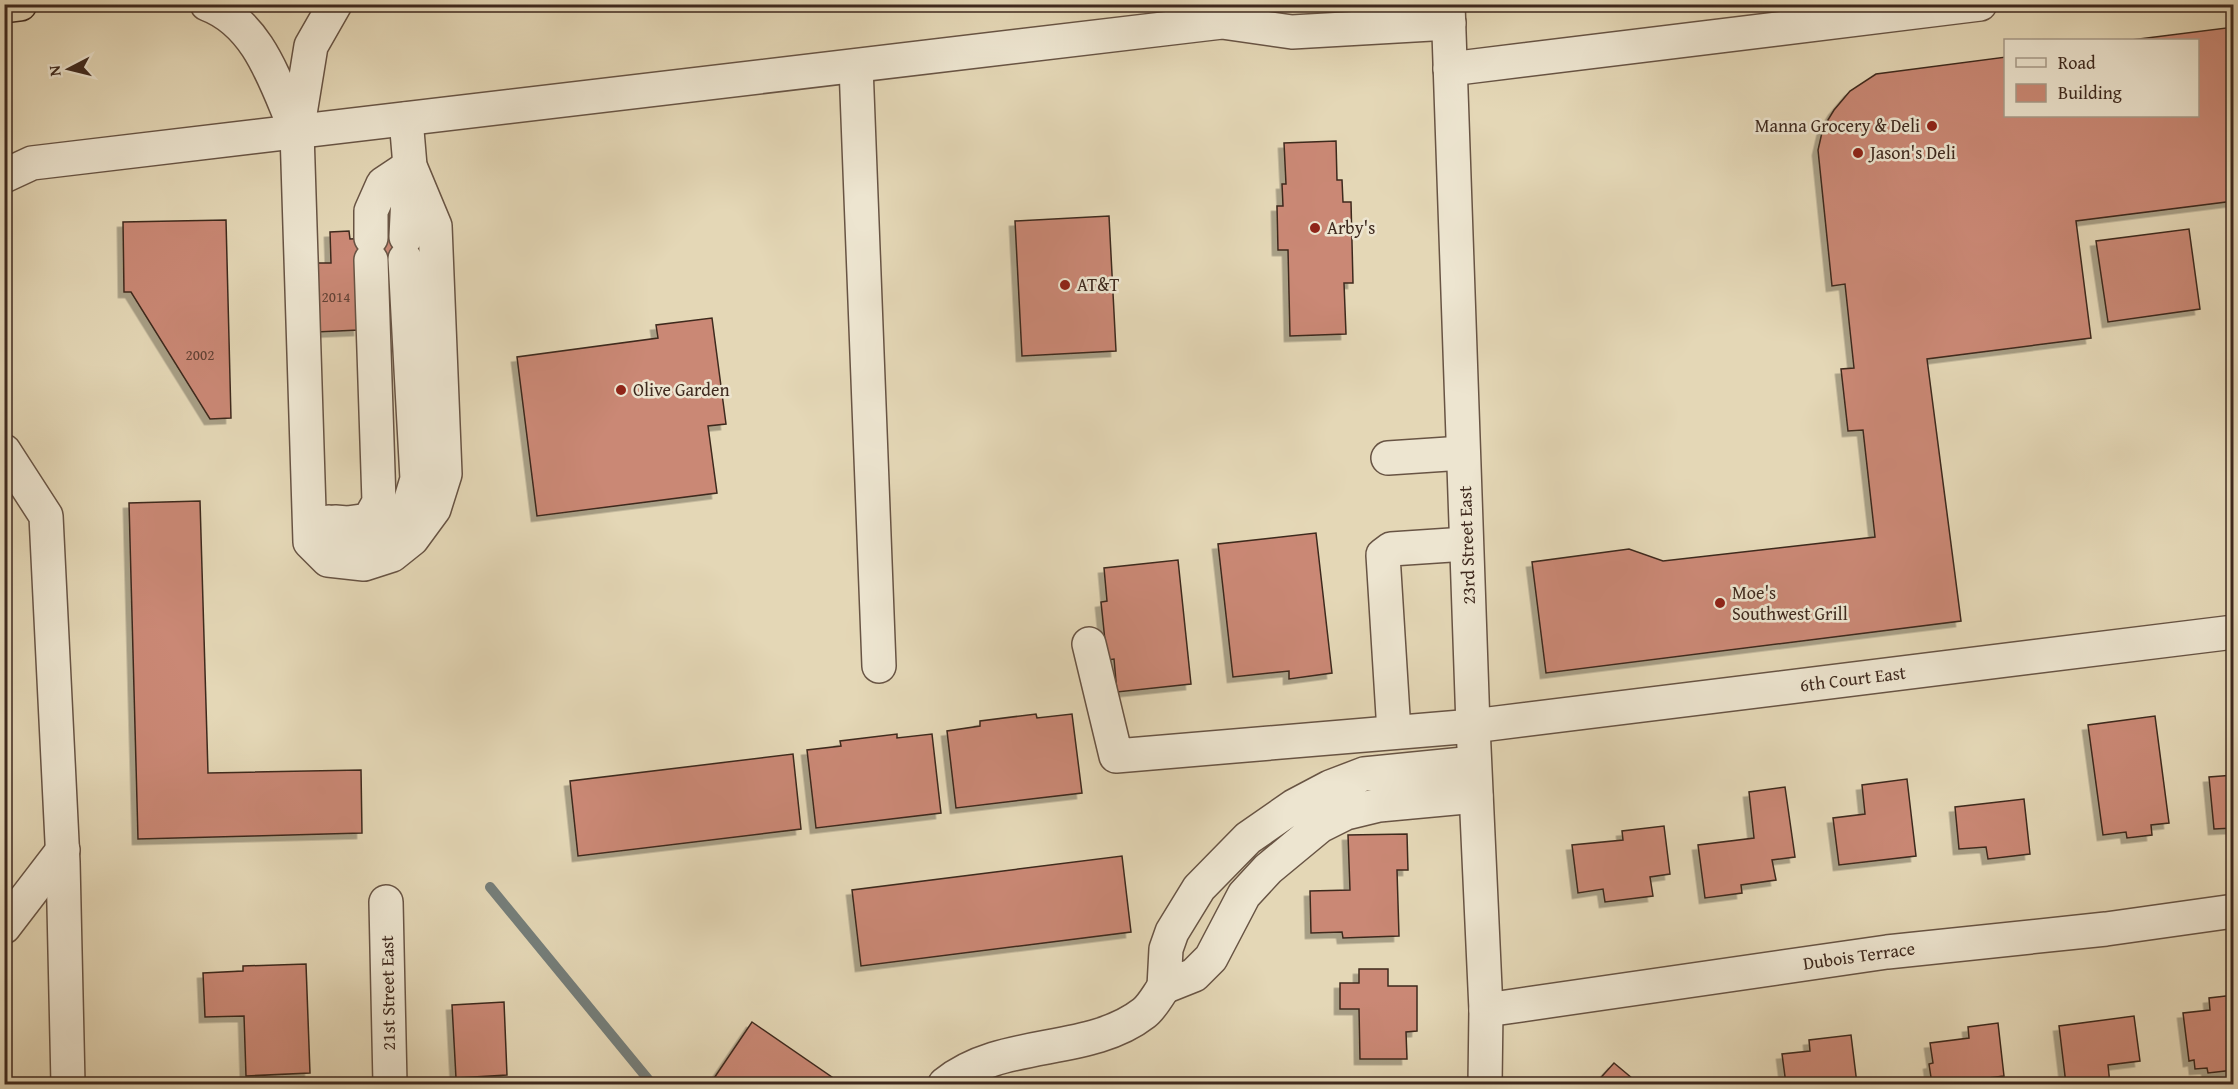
<svg xmlns="http://www.w3.org/2000/svg" width="2238" height="1089" viewBox="0 0 2238 1089" font-family="'Gentium Book Plus',serif">
<defs>
<filter id="shadow"><feDropShadow dx="-5.5" dy="5.5" stdDeviation="0" flood-color="#0004"/></filter>
</defs>
<rect width="100%" height="100%" fill="#e4d7b6"/>
<filter id="stains"><feTurbulence type="fractalNoise" baseFrequency=".00333" numOctaves="4"/><feColorMatrix values="0 0 0 0 .2 0 0 0 0 .09 0 0 0 0 .02 0 0 0 .5 -.17"/></filter>
<radialGradient id="worn" r=".72"><stop offset=".6" stop-color="#630" stop-opacity="0"/><stop offset="1" stop-color="#630" stop-opacity=".3"/></radialGradient>
<g fill="none" stroke-linecap="round" stroke-linejoin="round">
<!-- stream -->
<path stroke="#757e7a" stroke-width="10" d="M490,887L652,1084"/>
</g>
<!-- building -->
<g fill="#ca8874" stroke="#3e291e" stroke-width="1.5" filter="url(#shadow)">
<path d="M2234,27V201L2076,221L2091,338L1927,359L1961,621L1546,673L1532,562L1629,549L1663,561L1875,537L1863,430L1848,431L1841,369L1854,368L1845,284L1832,286L1818,150L1823,128L1834,110L1850,91L1876,74L2006,57V116H2198V40H2131Z"/>
<path d="M1336,141L1337,180H1342L1343,202H1351L1353,283H1344L1346,334L1290,336L1288,250H1278L1277,206H1283L1282,184H1286L1284,143Z"/>
<path d="M1109,216L1116,351L1022,356L1015,221Z"/>
<path d="M226,220L231,418L210,419L131,292H124L123,222Z"/>
<path d="M2189,229L2200,309L2108,322L2096,241Z"/>
<path d="M349,231L350,239L419,236L420,258L356,261L359,330L316,332L313,263H331L330,232Z"/>
<path d="M712,318L726,424L708,426L717,493L537,516L517,357L658,338L656,325Z"/>
<path d="M200,501L208,773L361,770L362,833L138,839L129,503Z"/>
<path d="M1316,533L1332,673L1289,679V671L1233,677L1218,544Z"/>
<path d="M1178,560L1191,684L1117,692L1114,659L1107,660L1101,602L1107,601L1104,568Z"/>
<path d="M1036,714L1037,718L1072,714L1082,793L956,808L947,731L980,726V721Z"/>
<path d="M2155,716L2169,823L2151,825L2152,835L2127,838L2126,832L2103,835L2088,725Z"/>
<path d="M897,734V738L932,734L941,813L816,828L807,750L841,746L840,741Z"/>
<path d="M793,754L801,829L578,856L570,781Z"/>
<path d="M2234,775V828L2214,829L2209,777Z"/>
<path d="M1907,779L1916,856L1839,865L1833,818L1865,814L1862,785Z"/>
<path d="M1785,787L1795,857L1772,860L1776,880L1741,885L1742,893L1705,898L1698,845L1754,838L1749,792Z"/>
<path d="M2024,799L2030,854L1988,859L1986,847L1959,849L1955,807Z"/>
<path d="M1664,826L1670,874L1650,877L1653,896L1605,902L1603,889L1578,893L1572,845L1623,840L1622,831Z"/>
<path d="M1407,834L1408,870H1397L1399,936L1343,938L1342,932L1311,933L1310,891L1350,890L1348,835Z"/>
<path d="M1122,856L1131,932L861,966L852,890Z"/>
<path d="M306,964L310,1073L246,1076L244,1016L205,1017L203,973L243,971V966Z"/>
<path d="M1359,969H1388V986H1417V1031L1406,1032L1407,1059H1360L1359,1009H1340V983H1359Z"/>
<path d="M2234,995V1070L2208,1073L2207,1068L2195,1069L2194,1060L2189,1061L2183,1013L2210,1010L2209,998Z"/>
<path d="M504,1002L507,1075L456,1078L452,1005Z"/>
<path d="M2134,1016L2140,1061L2108,1065L2110,1084H2066L2059,1026Z"/>
<path d="M752,1022L842,1084H710Z"/>
<path d="M1998,1023L2004,1076L1966,1081V1084H1932L1929,1064L1933,1063L1930,1043L1969,1038L1968,1027Z"/>
<path d="M1851,1035L1857,1084H1786L1782,1054L1810,1051L1809,1040Z"/>
<path d="M1614,1063L1639,1084H1595Z"/>
</g>
<g fill="none" stroke-linecap="round" stroke-linejoin="round">
<defs>
<g id="minor">
<path d="M207,4C260,24 276,85 297,132"/>
<path d="M335,4L311,46L297,132L310,542L328,560L364,564L392,555L412,539L434,509L445,474L435,226L410,166L406,119"/>
<path d="M1448,4L1473,726L1486,1010L1485,1084"/>
<path d="M856,66L879,666"/>
<path d="M1450,69L1980,4"/>
<path d="M4,176L32,163L1222,22L1292,32L1449,23"/>
<path d="M406,237L409,175"/>
<path d="M371,238V211L383,184L410,166"/>
<path d="M4,451L46,516L63,862L68,1084"/>
<path d="M1388,458L1463,453"/>
<path d="M329,522L347,535L370,538L390,530L408,509L417,479L405,259"/>
<path d="M335,522L347,523L369,520L379,502L371,260"/>
<path d="M1089,644L1116,756L1473,726L2234,632"/>
<path d="M1394,732L1383,555L1391,549L1466,544"/>
<path d="M1474,763L1364,774L1330,787L1294,806L1248,838L1199,888L1172,932L1166,949L1164,987L1194,975L1211,958L1244,895L1268,869L1320,826L1346,813L1379,805L1476,796"/>
<path d="M386,902L390,1084"/>
<path d="M4,927L63,850"/>
<path d="M1486,1010L1887,952L2106,929L2234,911"/>
<path d="M945,1084C1002,1038 1089,1056 1144,1013C1152,1007 1158,995 1164,987"/>
</g>
<path id="highway" d="M4,6L20,4"/>
</defs>
<!-- minor casing -->
<use href="#minor" stroke="#685444" stroke-width="36"/>
<!-- highway casing -->
<use href="#highway" stroke="#3e291e" stroke-width="36"/>
<!-- minor -->
<use href="#minor" stroke="#ede5d0" stroke-width="33"/>
<!-- highway -->
<use href="#highway" stroke="#e4d7b6" stroke-width="33"/>
</g>
<!-- markers -->
<g fill="#8f2418" stroke="#ede5d0" stroke-width="2">
<circle cx="1932" cy="126" r="6"/>
<circle cx="1858" cy="153" r="6"/>
<circle cx="1315" cy="228" r="6"/>
<circle cx="1065" cy="285" r="6"/>
<circle cx="621" cy="390" r="6"/>
<circle cx="1720" cy="603" r="6"/>
</g>
<g text-anchor="middle" stroke-width="5" stroke-linejoin="round" paint-order="stroke">
<!-- number labels -->
<g font-size="15" fill="#614134">
<text x="336" y="302">2014</text>
<text x="200" y="360">2002</text>
</g>
<!-- poi labels -->
<g font-size="18" fill="#3e291e" stroke="#ede5d0" text-anchor="start">
<text x="1920" y="132" text-anchor="end">Manna Grocery &amp; Deli</text>
<text x="1870" y="159">Jason's Deli</text>
<text x="1327" y="234">Arby's</text>
<text x="1077" y="291">AT&amp;T</text>
<text x="633" y="396">Olive Garden</text>
<text x="1732" y="599">Moe's<tspan x="1732" dy="21">Southwest Grill</tspan></text>
</g>
<!-- street labels -->
<g font-size="18" fill="#3e291e" stroke="#ede5d0">
<text transform="translate(1467 545) rotate(-92)" y="6">23rd Street East</text>
<text transform="translate(1853 679) rotate(-7)" y="6">6th Court East</text>
<text transform="translate(1859 956) rotate(-8)" y="6">Dubois Terrace</text>
<text transform="translate(388 993) rotate(-91)" y="6">21st Street East</text>
</g>
</g>
<!-- margin -->
<rect width="2238" height="1089" fill="none" stroke="#e4d7b6" stroke-width="24"/>
<rect x="6" y="6" width="2226" height="1077" fill="none" stroke="#3e291e" stroke-width="3"/>
<rect x="12" y="12" width="2214" height="1065" fill="none" stroke="#3e291e" stroke-width="1.5"/>
<!-- legend -->
<rect x="2004" y="39" width="195" height="78" fill="#ede5d0" stroke="#a79a89" stroke-width="1.5"/>
<rect x="2016" y="58" width="30" height="9" fill="#ede5d0" stroke="#a79a89" stroke-width="1.5"/>
<text x="2058" y="69" font-size="18" fill="#3e291e">Road</text>
<rect x="2016" y="84" width="30" height="18" fill="#ca8874" stroke="#a79a89" stroke-width="1.5"/>
<text x="2058" y="99" font-size="18" fill="#3e291e">Building</text>
<!-- north arrow -->
<g transform="translate(69 69) rotate(263)" stroke="#ede5d0" stroke-width="4.5" paint-order="stroke">
<path d="M0-4.5L10 22L0 15L-10 22Z" fill="#3e291e"/>
<text y="-9" font-size="16" font-weight="bold" text-anchor="middle" fill="#3e291e">N</text>
</g>
<rect width="100%" height="100%" filter="url(#stains)"/>
<rect width="100%" height="100%" fill="url(#worn)"/>
</svg>
